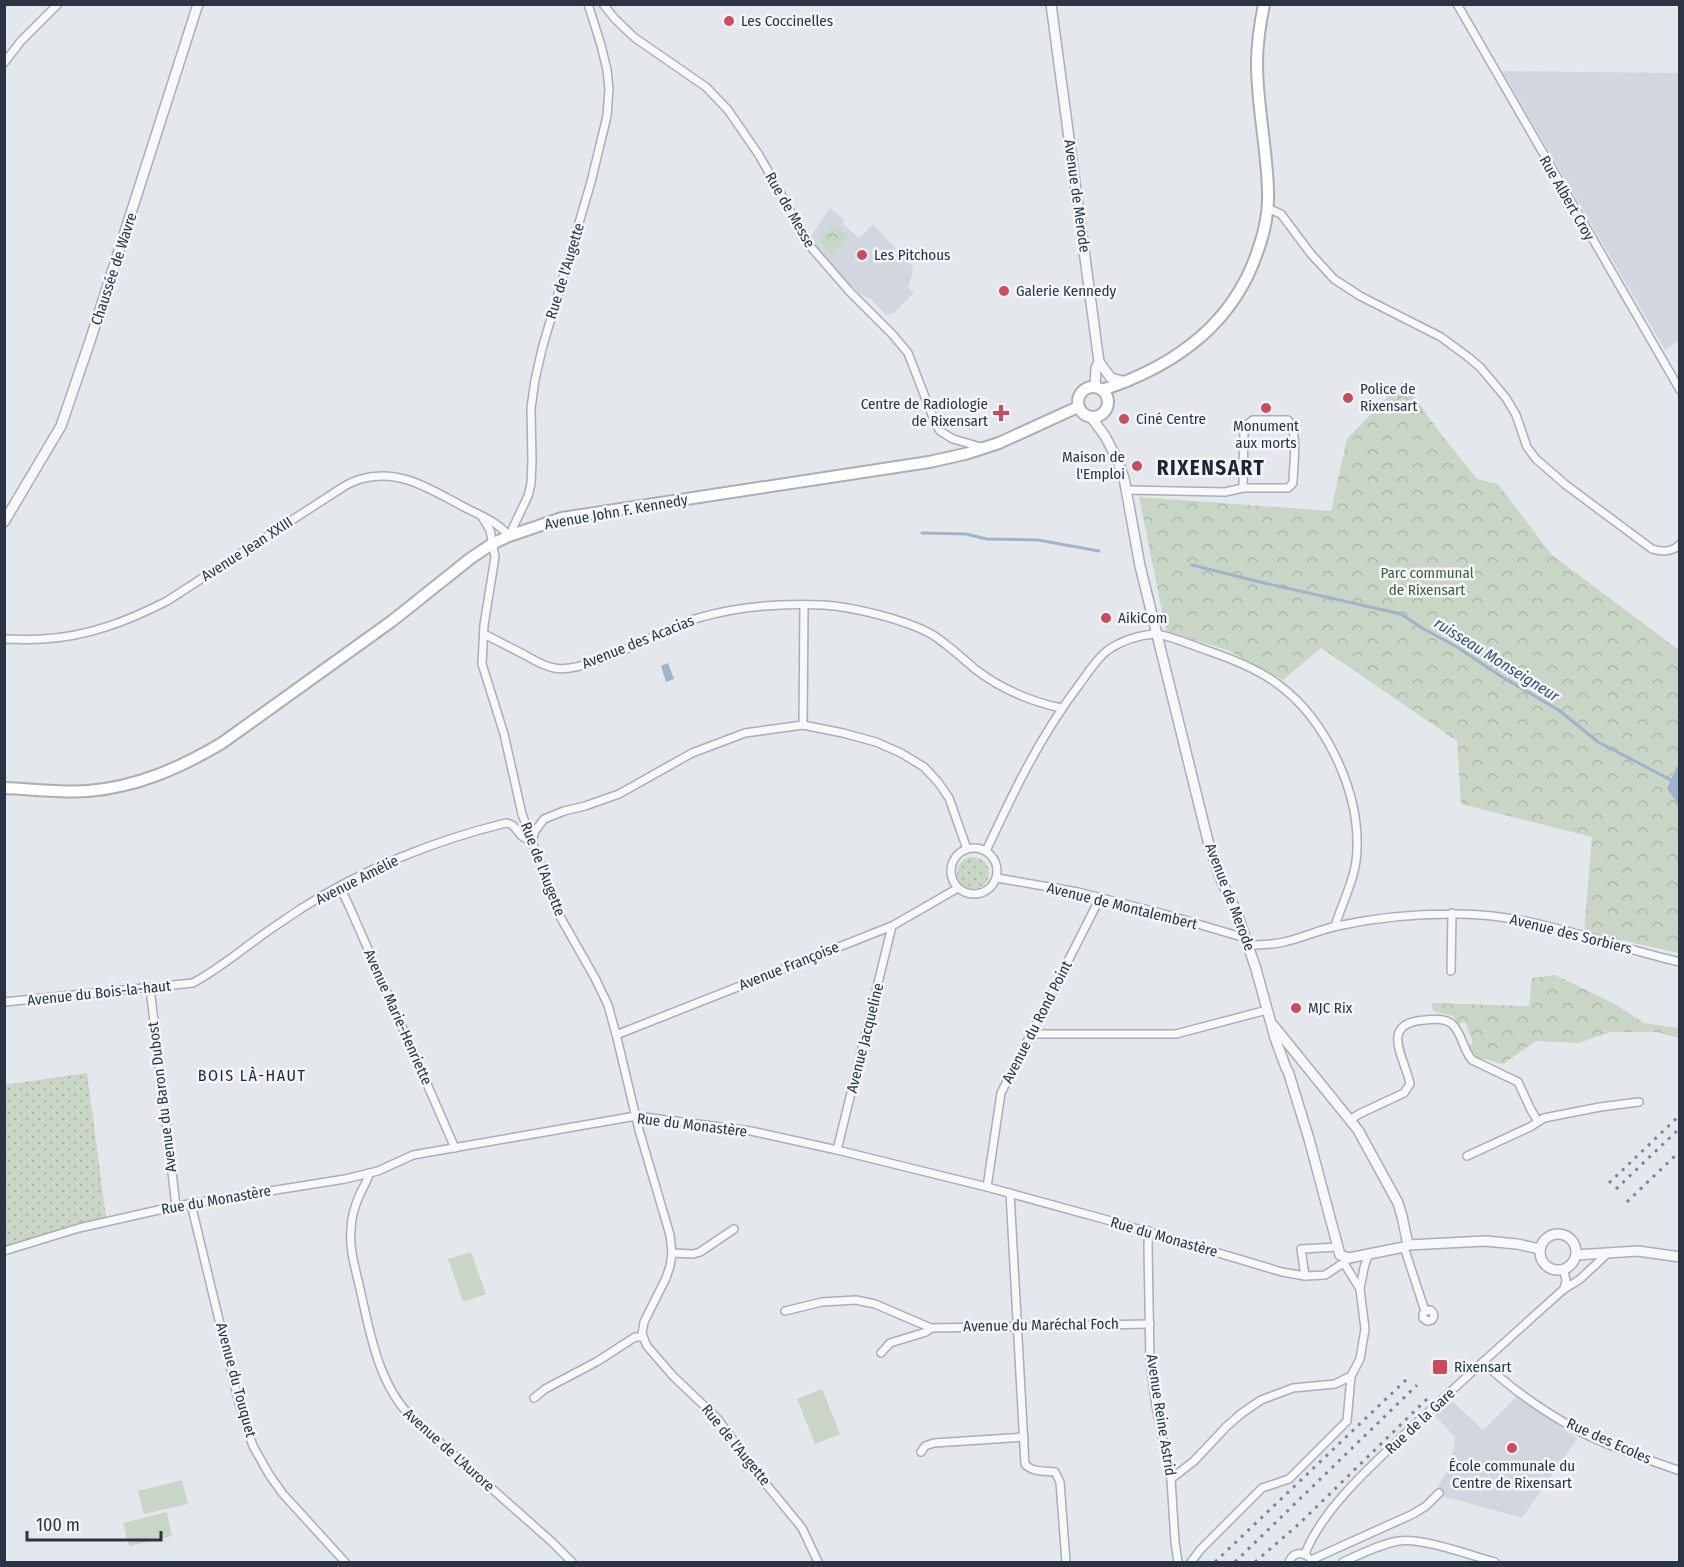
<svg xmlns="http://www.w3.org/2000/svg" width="1684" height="1567" viewBox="0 0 1684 1567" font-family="'Fira Sans Condensed',sans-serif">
<defs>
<pattern id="grass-dots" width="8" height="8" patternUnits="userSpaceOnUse" patternTransform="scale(1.5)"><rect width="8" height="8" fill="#c9d6c5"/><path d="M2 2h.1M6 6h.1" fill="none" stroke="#adb8ab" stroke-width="1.8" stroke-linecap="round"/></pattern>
<pattern id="forest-crowns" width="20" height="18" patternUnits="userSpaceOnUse" patternTransform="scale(1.5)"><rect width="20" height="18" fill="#c9d6c5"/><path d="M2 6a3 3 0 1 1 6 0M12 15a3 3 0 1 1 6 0" fill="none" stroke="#adb8ab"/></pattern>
</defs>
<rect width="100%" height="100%" fill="#e4e7ec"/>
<!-- built -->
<g fill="#d2d6de">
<path d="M1502,71L1679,73V341L1665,350Z"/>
<path d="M830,208L845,221L843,224L859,238L873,224L912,266L913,272L908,287L914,293L894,313L886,315L871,299L859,293L816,249L809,239Z"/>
<path d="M1518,1395L1577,1439L1522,1518L1443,1496L1435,1491L1447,1472L1452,1457L1455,1437L1435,1416L1452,1401L1483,1430Z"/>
</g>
<!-- grass -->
<g fill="url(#grass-dots)">
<circle cx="973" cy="873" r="16"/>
<path d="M87,1073L106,1217L5,1247L4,1085Z"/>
</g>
<!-- forest -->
<g fill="url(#forest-crowns)">
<path d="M835,224L848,237L831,254L819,240Z"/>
<path d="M1403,381L1438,430L1477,479L1498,484L1552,555L1679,650V766H1677L1667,789L1679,805V953L1584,932L1592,837L1461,804L1457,741L1321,648L1283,680L1227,650L1166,631L1139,497L1331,511L1347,439Z"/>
<path d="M1555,975L1615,1004L1644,1023L1679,1028V1038L1656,1032H1610L1579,1043L1536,1041L1503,1064L1479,1058L1472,1055L1467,1046L1473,1043L1465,1022L1458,1024L1453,1016L1433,1011L1432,1003L1529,1006L1532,978Z"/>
</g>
<!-- garden -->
<g fill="#c9d6c5">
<path d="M471,1252L486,1294L463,1302L448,1259Z"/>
<path d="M822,1389L840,1434L815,1444L797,1399Z"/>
<path d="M182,1480L188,1504L144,1514L138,1491Z"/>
<path d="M167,1512L172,1536L129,1546L123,1523Z"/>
</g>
<!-- water -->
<g fill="#9fb4cc">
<path d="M668,663L674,679L666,682L661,666Z"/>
<path d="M1677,766H1679V805L1667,789Z"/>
</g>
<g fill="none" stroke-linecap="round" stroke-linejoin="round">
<!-- stream -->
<g stroke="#9fb4cc" stroke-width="3">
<path d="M922,533L966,534L987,539L1038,540L1099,551"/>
<path d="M1192,565L1260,582L1401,614L1422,628L1457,647L1499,675L1560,711L1598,742L1671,780"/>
</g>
<defs>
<g id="minor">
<path d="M603,4L615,19L635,38L706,87L728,110L759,155L810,246L850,292L893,335L908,353L934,420L940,431L953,439L981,447"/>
<path d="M1457,4L1680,390"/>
<path d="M4,63L21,41L58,4"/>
<path d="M1267,208L1281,214L1311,254L1334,279L1360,296L1441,337L1468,357L1480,367L1506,398L1516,415L1527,447L1536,459L1566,485L1652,549C1662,552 1672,553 1680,544"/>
<path d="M1127,490L1225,492L1243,488H1288L1293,483C1293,467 1299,432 1288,420H1253L1244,427L1243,488"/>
<path d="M482,517L490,530L495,557L484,625L482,664L504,734L522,814L558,913L595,978L608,1005L617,1038L639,1130L670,1235L672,1253L670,1266L666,1278L644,1322L642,1334L647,1346L673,1376L717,1418L761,1478L802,1528L818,1562"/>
<path d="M484,634C498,641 511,648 525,655C534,660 543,666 554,668C585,675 663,629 698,618C739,606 782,603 824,605C854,607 907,620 933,635C948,645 961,657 975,669C1001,689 1029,701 1061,708"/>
<path d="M4,639C17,639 30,640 42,639C87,637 128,621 167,601L340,489C346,485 354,481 361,479C399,468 430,489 462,506C479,515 497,521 509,536L528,496L531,484L532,461L531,408L535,380L542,349L591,182L607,116L609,89L607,70L601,45L588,4"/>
<path d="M803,725L804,605"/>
<path d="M532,841L535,831L544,819L564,811L585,806L619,794L692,753L745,733L803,725L843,733L876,742L901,753L924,767L938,782L949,798L967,849"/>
<circle cx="974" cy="871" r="23"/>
<path d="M986,851C1014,791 1039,738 1079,685C1087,674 1097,658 1108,650C1121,641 1139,635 1155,634C1161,633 1198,647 1206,650C1232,659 1258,669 1279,685C1326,720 1359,791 1357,848C1357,876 1343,900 1335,926"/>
<path d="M997,878L1078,892L1164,914L1245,938"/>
<path d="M340,887L350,908L455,1148"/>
<path d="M1248,946C1260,944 1273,945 1284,942C1302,938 1319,930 1337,926C1374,918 1413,914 1451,914C1530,912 1604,945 1680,962"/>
<path d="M1451,971L1452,913"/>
<path d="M150,988L176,1206"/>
<path d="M4,1002L193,983C217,970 239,952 261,936C273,927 286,919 299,910C360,870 436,840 506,823C516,824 516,832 523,837C525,838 531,841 532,841"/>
<path d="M1030,1034H1176L1267,1010"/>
<path d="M616,1035L892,926L958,888"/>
<path d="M1350,1120L1359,1114L1404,1093L1410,1084C1405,1058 1378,1023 1425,1020C1433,1019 1445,1018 1452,1024C1462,1033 1463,1050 1472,1060L1518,1082L1531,1110L1538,1121"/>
<path d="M837,1150L892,926"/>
<path d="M1467,1156L1530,1127L1544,1118L1600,1107L1639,1102"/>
<path d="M369,1173C368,1181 363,1187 360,1194C355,1205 351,1218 351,1230C349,1250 356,1270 360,1289C370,1333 378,1382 410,1416L552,1542L572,1562"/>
<path d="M987,1187L1001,1093L1100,898"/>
<path d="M1010,1193L1025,1464C1031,1472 1045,1471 1055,1472L1060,1482L1066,1562"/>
<path d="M191,1204L240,1407L253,1446L270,1476L283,1494L345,1562"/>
<path d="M1149,1231L1148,1245L1150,1362L1156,1406L1171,1479L1175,1542L1178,1562"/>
<path d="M1338,1247L1301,1249L1305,1276L1325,1275L1345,1262"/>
<path d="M1404,1247L1425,1311L1423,1314V1318L1427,1321L1432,1320C1435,1316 1434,1312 1430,1310L1425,1311"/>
<path d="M4,1251L79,1228L176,1206L345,1179L378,1171L413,1155L636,1116L751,1131L837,1150L987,1187L1111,1221L1282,1272L1305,1276"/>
<path d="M672,1253L693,1254L700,1252L734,1229"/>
<path d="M1360,1289L1364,1268L1368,1255"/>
<path d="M1564,1289L1579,1280L1607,1254"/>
<path d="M785,1311L822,1302L856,1300L875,1304L931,1328L1150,1324"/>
<path d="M881,1353L890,1343L926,1332L931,1328"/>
<path d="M1483,1362C1511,1389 1546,1413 1581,1432C1612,1448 1647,1459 1680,1471"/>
<path d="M534,1398L545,1389L598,1361L635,1337H642"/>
<path d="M921,1452L925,1446L934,1443L1024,1437"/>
<path d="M1171,1479L1194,1461L1227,1426L1242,1413L1261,1400L1293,1388L1335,1384L1351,1376"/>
<path d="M1305,1554C1323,1506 1383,1455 1421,1419C1468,1375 1516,1332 1564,1289L1566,1281L1564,1270"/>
<path d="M1311,1560L1413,1514L1426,1506L1439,1493"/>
<path d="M1191,1562L1200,1550L1262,1488L1289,1479L1347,1421L1351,1376L1360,1359L1365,1329L1360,1289L1344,1263"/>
<path d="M1289,1562C1292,1554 1300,1551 1307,1556"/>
<path d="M1343,1562C1361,1554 1380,1544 1399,1541C1421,1537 1472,1556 1495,1562"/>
</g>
<g id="tertiary">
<path d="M1051,4L1099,362L1096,368L1095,386"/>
<path d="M1099,362L1111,378L1126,382"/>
<path d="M1091,417L1105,436L1117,459L1124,478L1140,566L1209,845L1222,882L1237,913L1256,969L1275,1038L1286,1068L1288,1071L1309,1139L1340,1255L1349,1258L1404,1247L1408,1245L1485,1241L1517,1244L1540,1249"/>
<path d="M4,522L61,426L90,341L198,4"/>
<path d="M1273,1025L1358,1130L1398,1203L1402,1216L1408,1245"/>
<circle cx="1558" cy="1252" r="18"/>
<path d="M1576,1255L1638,1251L1680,1257"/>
</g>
<g id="secondary">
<circle cx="1093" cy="402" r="15"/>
<path d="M1102,390C1173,367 1232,326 1257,253C1264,234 1269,212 1268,191C1267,148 1257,106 1257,63C1257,43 1260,24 1264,4"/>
<path d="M4,788C32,789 61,793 88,791C137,787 180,768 222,743L392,621L471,558L492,544L509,536L562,518L929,462L965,454L999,443L1078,407"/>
</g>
</defs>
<!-- minor casing -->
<use href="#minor" stroke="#a9aeb7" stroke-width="10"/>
<!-- tertiary casing -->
<use href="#tertiary" stroke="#a9aeb7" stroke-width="12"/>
<!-- secondary casing -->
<use href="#secondary" stroke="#a9aeb7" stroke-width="14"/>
<!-- minor -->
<use href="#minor" stroke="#f7f8fa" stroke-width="7"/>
<!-- tertiary -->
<use href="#tertiary" stroke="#f7f8fa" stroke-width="9"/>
<!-- secondary -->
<use href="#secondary" stroke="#fff" stroke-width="10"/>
<!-- rail -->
<g stroke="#7d8696" stroke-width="3" stroke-dasharray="3 6" stroke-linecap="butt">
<path d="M1609,1183L1680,1115"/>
<path d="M1616,1189L1680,1128"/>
<path d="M1627,1202L1680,1151"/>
<path d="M1215,1562L1409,1377"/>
<path d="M1235,1562L1417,1385"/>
<path d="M1255,1562L1299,1524L1429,1397"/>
</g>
</g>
<!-- markers -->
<g fill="#d1495b" stroke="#f4f6f9" stroke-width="2">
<circle cx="729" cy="21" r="6"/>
<circle cx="862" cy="255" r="6"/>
<circle cx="1004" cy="291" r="6"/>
<circle cx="1348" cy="398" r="6"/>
<circle cx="1266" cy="408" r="6"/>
<path d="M998 404h6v6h6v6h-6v6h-6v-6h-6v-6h6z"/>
<circle cx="1124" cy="419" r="6"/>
<circle cx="1137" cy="466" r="6"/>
<circle cx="1106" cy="618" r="6"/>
<circle cx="1296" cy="1008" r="6"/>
<rect x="1432" y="1359" width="16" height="16" rx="3"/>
<circle cx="1512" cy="1448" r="6"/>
</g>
<g text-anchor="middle" stroke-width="5" stroke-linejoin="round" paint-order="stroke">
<!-- poi labels -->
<g font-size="15" fill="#2b3445" stroke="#f4f6f9" text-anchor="start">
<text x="741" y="26">Les Coccinelles</text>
<text x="874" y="260">Les Pitchous</text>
<text x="1016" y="296">Galerie Kennedy</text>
<text x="1360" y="394">Police de<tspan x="1360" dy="17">Rixensart</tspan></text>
<text x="988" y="409" text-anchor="end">Centre de Radiologie<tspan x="988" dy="17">de Rixensart</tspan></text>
<text x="1136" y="424">Ciné Centre</text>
<text x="1266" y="431" text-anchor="middle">Monument<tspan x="1266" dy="17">aux morts</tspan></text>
<text x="1125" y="462" text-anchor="end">Maison de<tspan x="1125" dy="17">l'Emploi</tspan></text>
<text x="1118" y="623">AikiCom</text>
<text x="1308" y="1013">MJC Rix</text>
<text x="1454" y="1372">Rixensart</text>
<text x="1512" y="1471" text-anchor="middle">École communale du<tspan x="1512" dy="17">Centre de Rixensart</tspan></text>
</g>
<!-- street labels -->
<g font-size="15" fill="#2b3445" stroke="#f4f6f9">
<text transform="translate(1077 196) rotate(82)" y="5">Avenue de Merode</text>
<text transform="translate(1567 198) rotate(60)" y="5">Rue Albert Croy</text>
<text transform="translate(790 210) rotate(60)" y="5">Rue de Messe</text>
<text transform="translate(114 269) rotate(-72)" y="5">Chaussée de Wavre</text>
<text transform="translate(565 271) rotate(-73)" y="5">Rue de l'Augette</text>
<text transform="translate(616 512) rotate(-10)" y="5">Avenue John F. Kennedy</text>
<text transform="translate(247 549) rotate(-33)" y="5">Avenue Jean XXIII</text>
<text transform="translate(638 642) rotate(-22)" y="5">Avenue des Acacias</text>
<text transform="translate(543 869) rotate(69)" y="5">Rue de l'Augette</text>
<text transform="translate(357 880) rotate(-27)" y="5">Avenue Amélie</text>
<text transform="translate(1230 897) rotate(69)" y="5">Avenue de Merode</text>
<text transform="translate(1122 906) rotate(14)" y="5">Avenue de Montalembert</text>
<text transform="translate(1571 934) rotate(14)" y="5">Avenue des Sorbiers</text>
<text transform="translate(789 966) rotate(-22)" y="5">Avenue Françoise</text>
<text transform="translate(99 993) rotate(-6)" y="5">Avenue du Bois-la-haut</text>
<text transform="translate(398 1017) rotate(66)" y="5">Avenue Marie-Henriette</text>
<text transform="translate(1037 1022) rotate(-63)" y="5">Avenue du Rond Point</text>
<text transform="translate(865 1038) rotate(-76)" y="5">Avenue Jacqueline</text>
<text transform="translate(162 1097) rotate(-97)" y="5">Avenue du Baron Dubost</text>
<text transform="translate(692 1125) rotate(7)" y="5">Rue du Monastère</text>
<text transform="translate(216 1200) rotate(-10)" y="5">Rue du Monastère</text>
<text transform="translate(1164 1237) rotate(16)" y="5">Rue du Monastère</text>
<text transform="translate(1041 1325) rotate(-1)" y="5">Avenue du Maréchal Foch</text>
<text transform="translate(236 1380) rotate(75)" y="5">Avenue du Touquet</text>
<text transform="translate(1161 1415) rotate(81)" y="5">Avenue Reine Astrid</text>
<text transform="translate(1420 1421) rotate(-43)" y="5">Rue de la Gare</text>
<text transform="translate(1609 1441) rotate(24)" y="5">Rue des Ecoles</text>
<text transform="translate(736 1445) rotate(51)" y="5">Rue de l'Augette</text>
<text transform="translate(449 1450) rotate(42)" y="5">Avenue de L'Aurore</text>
</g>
<!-- park labels -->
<g font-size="15" fill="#3f6138" stroke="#f4f6f9">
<text x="1427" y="578">Parc communal<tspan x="1427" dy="17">de Rixensart</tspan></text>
</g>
<!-- water labels -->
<g font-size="16" font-style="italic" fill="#34527a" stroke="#f4f6f9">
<text transform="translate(1497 659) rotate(32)" y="6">ruisseau Monseigneur</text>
</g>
<!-- neighbourhood labels -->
<g font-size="16" letter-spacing="1.5" fill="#1d2536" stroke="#f4f6f9">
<text x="252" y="1081">BOIS LÀ-HAUT</text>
</g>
<!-- district labels -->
<g font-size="21" font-weight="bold" letter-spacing="1.5" fill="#1d2536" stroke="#f4f6f9">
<text x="1211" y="475">RIXENSART</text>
</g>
</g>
<!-- border -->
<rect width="1684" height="1567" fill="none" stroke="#2b3445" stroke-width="12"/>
<!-- scale -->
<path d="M27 1531v9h134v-9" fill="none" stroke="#2b3445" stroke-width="3"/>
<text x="36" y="1531" font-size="18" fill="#2b3445" stroke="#f4f6f9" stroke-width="4.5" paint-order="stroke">100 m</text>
</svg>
